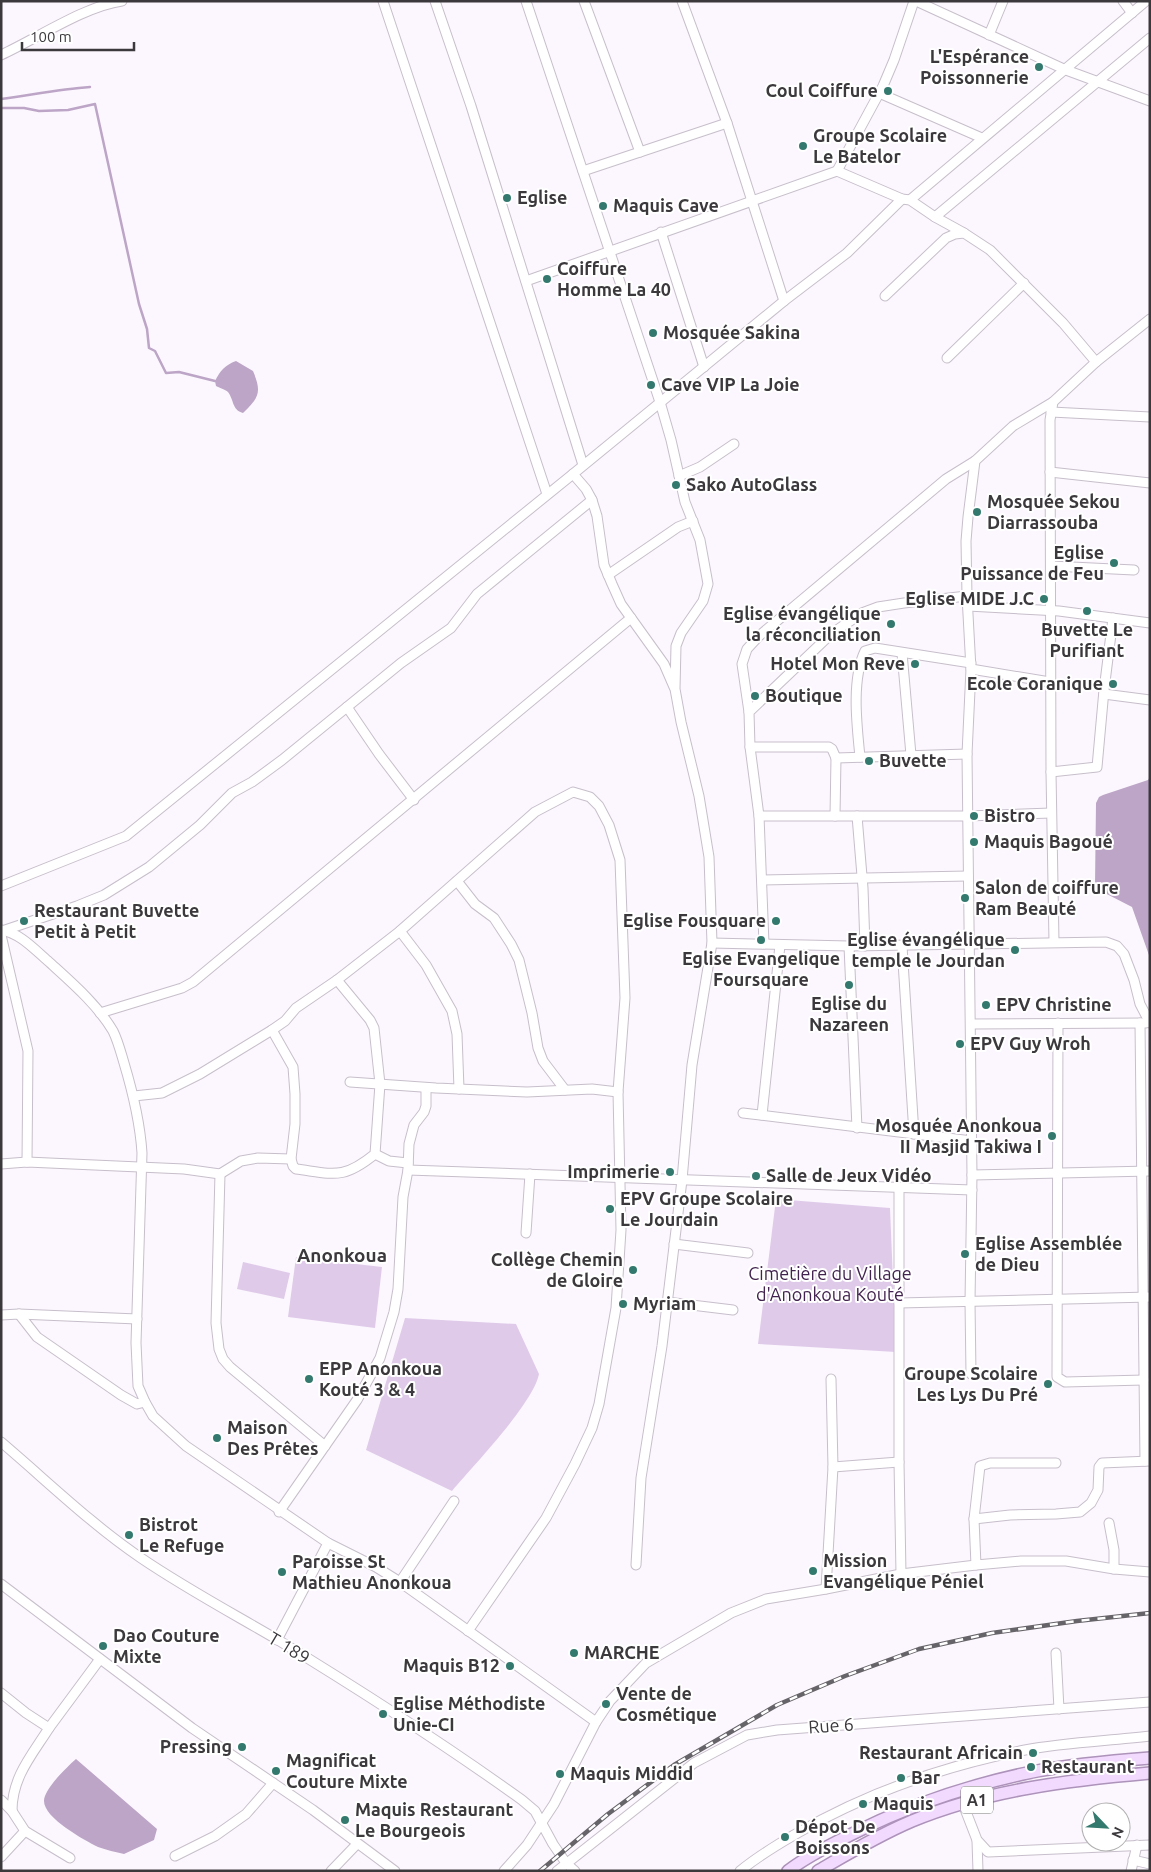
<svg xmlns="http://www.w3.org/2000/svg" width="1151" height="1872" viewBox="0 0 1151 1872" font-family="Ubuntu,sans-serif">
<rect width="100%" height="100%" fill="#fcf7fe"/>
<!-- green -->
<g fill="#dfcbe9">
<path d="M776,1199L890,1208L896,1352L758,1344Z"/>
<path d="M296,1257L382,1267L375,1328L288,1317Z"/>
<path d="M243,1262L290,1273L284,1299L237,1289Z"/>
<path d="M405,1318L516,1324L539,1374C533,1404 473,1466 452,1491L366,1450Z"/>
</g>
<!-- water -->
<g fill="#bca5c6">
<path d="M236,361L253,371C262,392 259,398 243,413C232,410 234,400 228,392C226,390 220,388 216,386L215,381C220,371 225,365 236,361Z"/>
<path d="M1150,777V958L1132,907L1097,889L1095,885L1096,803L1099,797L1103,795L1148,780Z"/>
<path d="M76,1759L157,1829L154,1840L124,1854C116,1852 106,1850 98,1847C84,1840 44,1818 44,1801C44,1789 67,1767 76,1759Z"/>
</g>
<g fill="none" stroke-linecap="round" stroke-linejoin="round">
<!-- stream -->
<g stroke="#bca5c6" stroke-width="2.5">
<path d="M1,99C31,95 60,89 90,87"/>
<path d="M1,108H24L39,111L68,110L95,104L139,304L147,329L149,348L155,351L166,373L179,372L215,381"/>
</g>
<defs>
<g id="minor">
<path d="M383,1L547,494"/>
<path d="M435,1L471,106L583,465"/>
<path d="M526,1L660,402L671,440L685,502L700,540L708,584L703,601L681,633L676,646L675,689L681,722L699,796L709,857L712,943L692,1065L682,1180L662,1346L641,1478L636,1565"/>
<path d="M584,1L640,152"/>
<path d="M682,1L727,123L784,301"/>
<path d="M916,1L1066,70L1150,101"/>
<path d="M1123,1L1132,13"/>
<path d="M989,35L1003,1"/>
<path d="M1,55C36,39 85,6 122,1"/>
<path d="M879,93L982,138"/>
<path d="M583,171L727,123"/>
<path d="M837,171L883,86L894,60L914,1"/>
<path d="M910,200L1146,1"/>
<path d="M935,217L1150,38"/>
<path d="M661,232L704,367"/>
<path d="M526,281L837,171L902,199L910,200L935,217L964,233"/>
<path d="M885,296L946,238L955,234L964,233L990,250L1063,323L1096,362L1053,402L1050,420L1051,772L1097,767L1104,690L1113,618"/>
<path d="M947,358L1024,283"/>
<path d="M1096,362L1150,319"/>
<path d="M1051,412L1150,417"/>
<path d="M1050,472L1150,483"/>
<path d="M573,474L586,489L592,500L597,516L604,565L612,584L621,604L664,664L674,687"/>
<path d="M679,476L700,467L734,444"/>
<path d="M1051,566L1134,570"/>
<path d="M608,575L678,527L693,521"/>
<path d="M968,606L1059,611L1150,623"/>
<path d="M902,653L911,755"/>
<path d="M971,669L1050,682"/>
<path d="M1104,694L1150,700"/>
<path d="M347,707L379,754L414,800"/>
<path d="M749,712L742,664L747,649L759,636L946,479L975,461"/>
<path d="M750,747H829L832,749L836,758L967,754"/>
<path d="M860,757C857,726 851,680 865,651L875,648L971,663"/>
<path d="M1051,772L1054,942"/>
<path d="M759,816H967L1051,813"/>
<path d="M835,816L836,758"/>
<path d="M857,816L863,888L865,946"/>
<path d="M762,880L968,876"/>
<path d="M457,881L475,904L494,918L511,944L519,960L532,1013L538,1048L543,1061L565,1090"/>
<path d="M1,886L126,836L573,474L784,301L847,253L902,199"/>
<path d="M1,930C20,933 34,949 48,961C71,982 97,1004 113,1031C118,1041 121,1053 124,1063C133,1093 140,1122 142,1153L136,1343L138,1386L145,1402L153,1416L186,1446L328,1543L376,1567L400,1582L596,1722"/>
<path d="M5,930L77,906L104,895L149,867L200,825L232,793L252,782L282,760L401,663L451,628L477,594L592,500"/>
<path d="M400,931L426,965L452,1011L457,1034L459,1089"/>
<path d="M1,935L28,1051L27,1162"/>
<path d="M712,943L849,946L1106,942L1117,946L1124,954L1134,980L1140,1004L1150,1023"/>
<path d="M764,944L759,816L750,747L749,712L831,634L862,613L878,607L904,603L967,596"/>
<path d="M849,946L857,1128"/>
<path d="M902,946L914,1134"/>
<path d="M100,1013L182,988L193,982L631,618"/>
<path d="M1058,1023L1057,1377L1065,1382L1144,1380"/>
<path d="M1140,1023L1145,1461"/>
<path d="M971,1024L1146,1023"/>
<path d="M272,1030L293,1067L295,1094V1124L291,1159L293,1166L296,1169C334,1174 343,1180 375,1154L380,1084L374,1028L370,1020L337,980L400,931L535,812L573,792L590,797L599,806L609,825L620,860L625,998L618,1092L621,1230L616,1308L599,1404L592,1428L575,1464L546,1518L468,1631"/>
<path d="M350,1082L436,1088L527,1092L592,1089L618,1092"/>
<path d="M134,1096L162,1093L200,1074L272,1030L285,1021L296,1008L337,980"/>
<path d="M743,1113L972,1141"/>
<path d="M762,1115L780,945"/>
<path d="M375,1154L389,1161L408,1163"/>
<path d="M1,1164L27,1162L184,1169L220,1174L241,1161L258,1158L291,1159"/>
<path d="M408,1170L972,1190"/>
<path d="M220,1174L216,1323L219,1349L223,1359L230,1367L325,1446"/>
<path d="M972,1175L1150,1171"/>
<path d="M899,1187V1462L901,1574"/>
<path d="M526,1233L530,1174"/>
<path d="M674,1244L748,1253"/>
<path d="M667,1302L733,1310"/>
<path d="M899,1303L1150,1297"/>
<path d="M19,1314L37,1337L121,1395L137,1404L145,1402"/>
<path d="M1,1315L19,1314L137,1319"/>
<path d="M971,1374L970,1302L972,1175L967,754L971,669L967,596L966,541L968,517L975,461L1013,426L1053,402"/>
<path d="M1,1442C47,1481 91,1524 141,1558C185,1588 232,1613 278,1640C360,1690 444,1744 522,1800L535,1811L553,1844L566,1863L575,1871"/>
<path d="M833,1467L899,1462"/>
<path d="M279,1512L357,1400L380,1358L394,1312L398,1289L403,1197L408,1170L409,1144L414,1125L424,1112L426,1106V1088"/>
<path d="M974,1519L1010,1515L1056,1514L1080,1512L1091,1503L1098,1490L1099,1467L1102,1463L1150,1461"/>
<path d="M1109,1523L1114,1550V1569"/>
<path d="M976,1565L974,1519L980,1466L990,1463H1056"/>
<path d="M400,1582L454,1501"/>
<path d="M1,1584L192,1728L313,1810L395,1871"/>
<path d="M826,1589L833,1467L831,1379"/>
<path d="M277,1640L328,1543"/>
<path d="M1056,1653L1059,1709"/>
<path d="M1,1693L26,1713L49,1728C32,1755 12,1777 12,1811"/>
<path d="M49,1728L100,1659"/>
<path d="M1,1800L12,1811L25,1831L70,1858"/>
<path d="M963,1804L977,1840L988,1852L1150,1845"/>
<path d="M977,1841L978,1871"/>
<path d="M175,1856L215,1836L246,1814L273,1783"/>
<path d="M1,1857L25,1831"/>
<path d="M1133,1860L1150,1864"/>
<path d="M331,1871L357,1844"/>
<path d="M504,1871L527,1845L554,1804L596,1722L610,1701L646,1663L731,1613L766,1599L826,1589L901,1574L976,1565L1021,1561H1066L1114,1569L1150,1572"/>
<path d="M557,1871L694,1763L747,1735L777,1730L1150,1702"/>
<path d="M740,1871C757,1857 775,1846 794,1835C866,1793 943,1766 1025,1750C1066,1742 1109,1741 1150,1736"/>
<path d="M1131,1871L1137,1845"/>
</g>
<g id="major">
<path d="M788,1871C807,1856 829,1846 850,1835C909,1805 972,1784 1037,1771C1074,1764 1112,1761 1150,1758"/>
<path d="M818,1871C849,1853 879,1835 912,1821C987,1790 1070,1780 1150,1773"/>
</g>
</defs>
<!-- minor casing -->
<use href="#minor" stroke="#c7bfcb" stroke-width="11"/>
<!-- major casing -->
<use href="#major" stroke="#ad92ba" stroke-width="14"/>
<!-- minor -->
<use href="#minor" stroke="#fff" stroke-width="9"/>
<!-- major -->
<use href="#major" stroke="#f2dafe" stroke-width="11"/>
<defs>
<path id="rail" d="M540,1871L608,1814L674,1765L777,1705L845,1676L919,1649L992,1633L1077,1621L1150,1613"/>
</defs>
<!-- rail casing -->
<use href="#rail" stroke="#676469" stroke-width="4.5"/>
<!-- rail -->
<use href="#rail" stroke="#fff" stroke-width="2.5" stroke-dasharray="8" stroke-linecap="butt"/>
</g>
<!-- markers -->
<g fill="#33796e" stroke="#fff" stroke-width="2">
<circle cx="1039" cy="67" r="5"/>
<circle cx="888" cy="91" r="5"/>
<circle cx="803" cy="146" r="5"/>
<circle cx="507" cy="198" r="5"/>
<circle cx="603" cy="206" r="5"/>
<circle cx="547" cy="279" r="5"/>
<circle cx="653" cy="333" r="5"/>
<circle cx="651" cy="385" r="5"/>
<circle cx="676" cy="485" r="5"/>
<circle cx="977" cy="512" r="5"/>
<circle cx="1114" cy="563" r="5"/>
<circle cx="1044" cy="599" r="5"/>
<circle cx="1087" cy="611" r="5"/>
<circle cx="891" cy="624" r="5"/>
<circle cx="915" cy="664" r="5"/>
<circle cx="1113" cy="684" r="5"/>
<circle cx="755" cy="696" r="5"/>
<circle cx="869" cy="761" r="5"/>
<circle cx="974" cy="816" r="5"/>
<circle cx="974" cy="842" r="5"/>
<circle cx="965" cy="898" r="5"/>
<circle cx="24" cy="921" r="5"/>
<circle cx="776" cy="921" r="5"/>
<circle cx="761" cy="940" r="5"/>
<circle cx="1015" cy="950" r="5"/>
<circle cx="849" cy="985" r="5"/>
<circle cx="986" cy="1005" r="5"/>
<circle cx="960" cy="1044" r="5"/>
<circle cx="1052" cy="1136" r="5"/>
<circle cx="670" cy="1172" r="5"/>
<circle cx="756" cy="1176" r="5"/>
<circle cx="610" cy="1209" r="5"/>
<circle cx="965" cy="1254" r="5"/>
<circle cx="633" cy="1270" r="5"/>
<circle cx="623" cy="1304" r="5"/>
<circle cx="309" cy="1379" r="5"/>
<circle cx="1048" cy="1384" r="5"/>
<circle cx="217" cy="1438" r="5"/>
<circle cx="129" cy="1535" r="5"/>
<circle cx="813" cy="1571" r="5"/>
<circle cx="282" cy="1572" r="5"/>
<circle cx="103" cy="1646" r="5"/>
<circle cx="574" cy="1653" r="5"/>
<circle cx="510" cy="1666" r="5"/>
<circle cx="606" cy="1704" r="5"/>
<circle cx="383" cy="1714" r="5"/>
<circle cx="242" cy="1747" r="5"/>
<circle cx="1033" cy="1753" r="5"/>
<circle cx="1031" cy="1767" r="5"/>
<circle cx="276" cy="1771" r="5"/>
<circle cx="560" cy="1774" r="5"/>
<circle cx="901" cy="1778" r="5"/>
<circle cx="863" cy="1804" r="5"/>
<circle cx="345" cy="1820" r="5"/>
<circle cx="785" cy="1837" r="5"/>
</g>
<g text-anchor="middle" stroke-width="4" stroke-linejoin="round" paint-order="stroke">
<!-- shield labels -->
<rect fill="#fff" stroke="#767477" stroke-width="1" x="961" y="1786.5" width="32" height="27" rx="4"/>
<g font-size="16" font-weight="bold" fill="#3c393d">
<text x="977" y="1806">A1</text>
</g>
<!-- poi labels -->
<g font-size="18" font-weight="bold" fill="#3c393d" stroke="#fff" text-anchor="start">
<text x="1029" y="63" text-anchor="end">L'Espérance<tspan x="1029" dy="21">Poissonnerie</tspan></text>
<text x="878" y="97" text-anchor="end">Coul Coiffure</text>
<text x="813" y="142">Groupe Scolaire<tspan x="813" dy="21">Le Batelor</tspan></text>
<text x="517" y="204">Eglise</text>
<text x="613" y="212">Maquis Cave</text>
<text x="557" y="275">Coiffure<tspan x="557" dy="21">Homme La 40</tspan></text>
<text x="663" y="339">Mosquée Sakina</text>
<text x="661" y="391">Cave VIP La Joie</text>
<text x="686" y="491">Sako AutoGlass</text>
<text x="987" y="508">Mosquée Sekou<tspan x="987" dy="21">Diarrassouba</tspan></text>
<text x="1104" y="559" text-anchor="end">Eglise<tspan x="1104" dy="21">Puissance de Feu</tspan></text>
<text x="1034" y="605" text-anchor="end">Eglise MIDE J.C</text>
<text x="881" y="620" text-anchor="end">Eglise évangélique<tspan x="881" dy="21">la réconciliation</tspan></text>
<text x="1087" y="636" text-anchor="middle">Buvette Le<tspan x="1087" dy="21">Purifiant</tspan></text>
<text x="905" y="670" text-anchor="end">Hotel Mon Reve</text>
<text x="1103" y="690" text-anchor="end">Ecole Coranique</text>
<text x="765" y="702">Boutique</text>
<text x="879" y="767">Buvette</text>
<text x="984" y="822">Bistro</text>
<text x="984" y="848">Maquis Bagoué</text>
<text x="975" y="894">Salon de coiffure<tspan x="975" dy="21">Ram Beauté</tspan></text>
<text x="34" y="917">Restaurant Buvette<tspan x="34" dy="21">Petit à Petit</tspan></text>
<text x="766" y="927" text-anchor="end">Eglise Fousquare</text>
<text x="1005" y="946" text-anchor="end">Eglise évangélique<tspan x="1005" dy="21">temple le Jourdan</tspan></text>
<text x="761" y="965" text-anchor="middle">Eglise Evangelique<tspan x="761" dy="21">Foursquare</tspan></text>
<text x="849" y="1010" text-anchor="middle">Eglise du<tspan x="849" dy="21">Nazareen</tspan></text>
<text x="996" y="1011">EPV Christine</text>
<text x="970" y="1050">EPV Guy Wroh</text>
<text x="1042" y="1132" text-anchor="end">Mosquée Anonkoua<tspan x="1042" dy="21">II Masjid Takiwa I</tspan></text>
<text x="660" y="1178" text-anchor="end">Imprimerie</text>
<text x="766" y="1182">Salle de Jeux Vidéo</text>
<text x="620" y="1205">EPV Groupe Scolaire<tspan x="620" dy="21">Le Jourdain</tspan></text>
<text x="975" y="1250">Eglise Assemblée<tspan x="975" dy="21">de Dieu</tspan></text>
<text x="623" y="1266" text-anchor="end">Collège Chemin<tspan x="623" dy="21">de Gloire</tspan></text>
<text x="633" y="1310">Myriam</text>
<text x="319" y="1375">EPP Anonkoua<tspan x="319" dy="21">Kouté 3 &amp; 4</tspan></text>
<text x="1038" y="1380" text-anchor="end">Groupe Scolaire<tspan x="1038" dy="21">Les Lys Du Pré</tspan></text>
<text x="227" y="1434">Maison<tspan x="227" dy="21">Des Prêtes</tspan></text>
<text x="139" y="1531">Bistrot<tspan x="139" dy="21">Le Refuge</tspan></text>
<text x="823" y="1567">Mission<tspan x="823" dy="21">Evangélique Péniel</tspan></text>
<text x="292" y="1568">Paroisse St<tspan x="292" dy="21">Mathieu Anonkoua</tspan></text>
<text x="113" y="1642">Dao Couture<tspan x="113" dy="21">Mixte</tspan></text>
<text x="584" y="1659">MARCHE</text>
<text x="500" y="1672" text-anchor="end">Maquis B12</text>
<text x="616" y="1700">Vente de<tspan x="616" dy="21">Cosmétique</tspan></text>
<text x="393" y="1710">Eglise Méthodiste<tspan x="393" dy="21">Unie-CI</tspan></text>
<text x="232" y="1753" text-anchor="end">Pressing</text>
<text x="1023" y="1759" text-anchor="end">Restaurant Africain</text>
<text x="286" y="1767">Magnificat<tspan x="286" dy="21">Couture Mixte</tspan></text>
<text x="1041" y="1773">Restaurant</text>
<text x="570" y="1780">Maquis Middid</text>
<text x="911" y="1784">Bar</text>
<text x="873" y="1810">Maquis</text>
<text x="355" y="1816">Maquis Restaurant<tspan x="355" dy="21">Le Bourgeois</tspan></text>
<text x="795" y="1833">Dépot De<tspan x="795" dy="21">Boissons</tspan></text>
</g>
<!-- park labels -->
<g font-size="18" fill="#42234f" stroke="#fff">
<text x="830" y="1280">Cimetière du Village<tspan x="830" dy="21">d'Anonkoua Kouté</tspan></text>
</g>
<!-- street labels -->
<g font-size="18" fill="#3c393d" stroke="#fff">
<text transform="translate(289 1648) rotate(31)" y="6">T 189</text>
<text transform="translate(831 1726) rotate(-4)" y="6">Rue 6</text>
</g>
<!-- neighbourhood labels -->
<g font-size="19" font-weight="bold" fill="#3c393d" stroke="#fff">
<text x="342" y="1262">Anonkoua</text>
</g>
</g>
<!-- border -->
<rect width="1151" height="1872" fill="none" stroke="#3c393d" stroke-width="5"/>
<!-- north arrow -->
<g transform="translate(1106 1827) rotate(115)"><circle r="24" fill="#ffffff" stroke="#b1b0b1"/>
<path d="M0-4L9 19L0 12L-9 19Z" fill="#33796e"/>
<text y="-8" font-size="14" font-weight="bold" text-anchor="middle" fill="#3c393d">N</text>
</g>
<!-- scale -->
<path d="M22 42v8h112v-8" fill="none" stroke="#3c393d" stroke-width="2.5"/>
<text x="30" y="42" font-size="15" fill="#3c393d" stroke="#ffffff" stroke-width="4" paint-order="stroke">100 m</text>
</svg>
